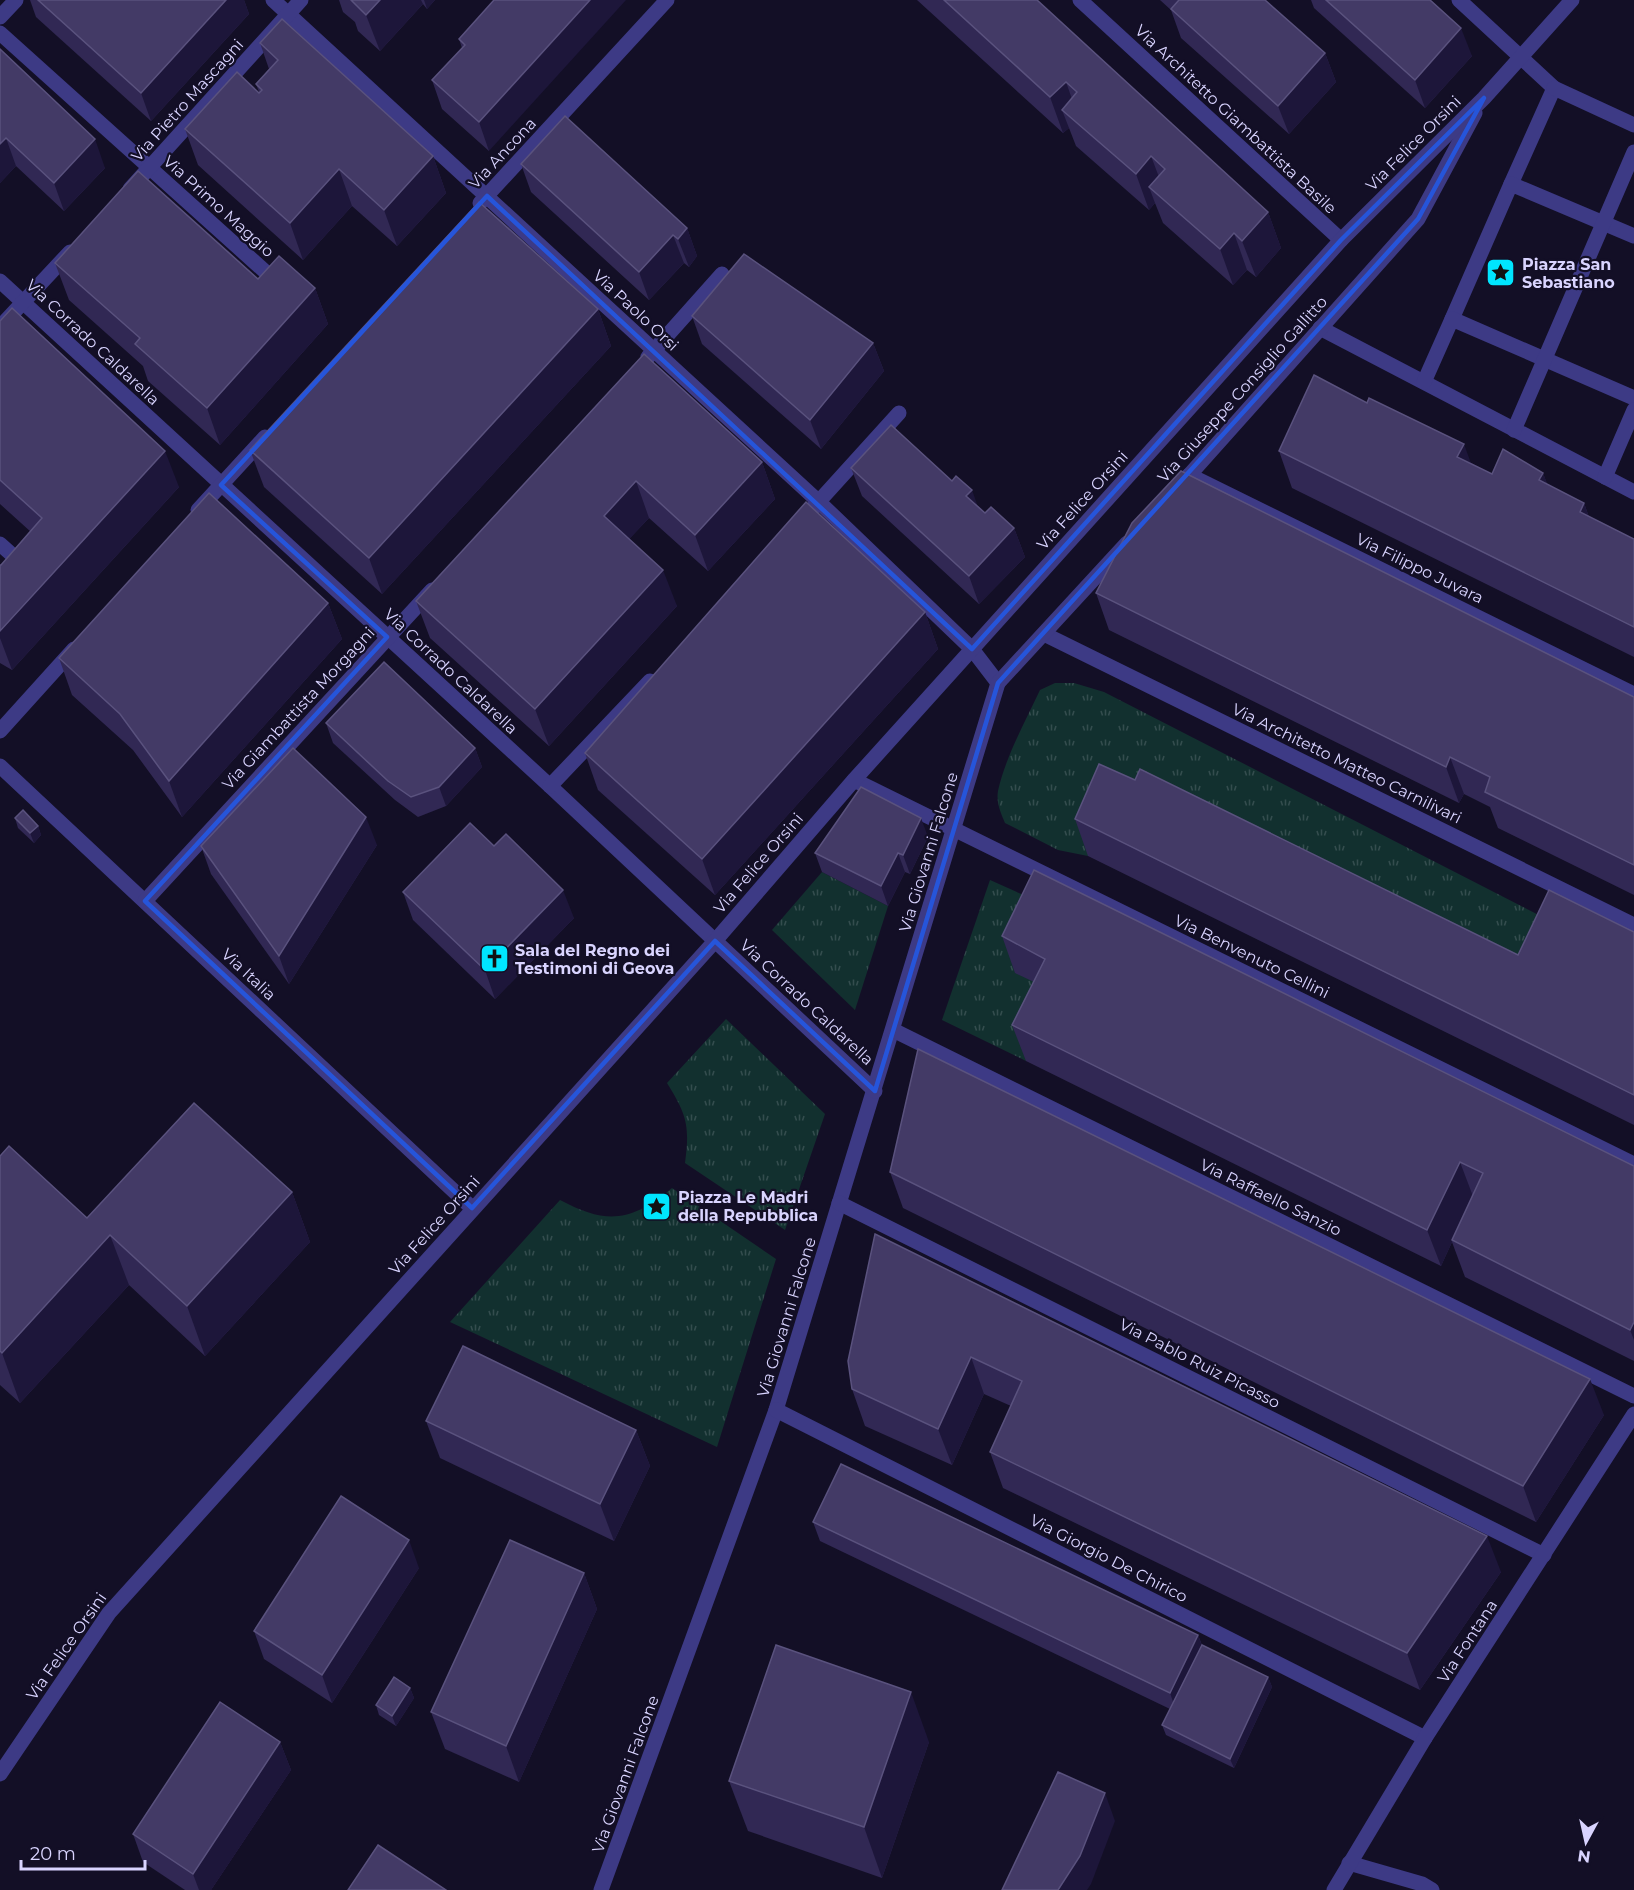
<svg xmlns="http://www.w3.org/2000/svg" width="1634" height="1890" viewBox="0 0 1634 1890" font-family="Montserrat,sans-serif">
<defs>
<pattern id="grass-tufts" width="24" height="20" patternUnits="userSpaceOnUse" patternTransform="scale(1.5)"><rect width="24" height="20" fill="#12302f"/><path d="M3 7l-1-3M5 7V3M7 7l1-3M15 17l-1-3M17 17v-4M19 17l1-3" fill="none" stroke="#344d4e"/></pattern>
</defs>
<rect width="100%" height="100%" fill="#130f26"/>
<!-- grass -->
<g fill="url(#grass-tufts)">
<path d="M1055,683H1074L1104,692L1562,927L1531,992L1113,801L1088,856L1058,850L1005,823C1001,813 996,803 998,791C1005,758 1026,720 1040,690Z"/>
<path d="M822,872L888,906L855,1010L772,930Z"/>
<path d="M990,880L1048,906L1058,996L1026,1061L942,1020Z"/>
<path d="M726,1019L825,1114L785,1230L685,1163C690,1126 687,1115 667,1083Z"/>
<path d="M672,1188L776,1259L717,1447L450,1322L560,1200C607,1225 631,1222 672,1188Z"/>
</g>
<g fill="none" stroke-linecap="round" stroke-linejoin="round">
<!-- minor -->
<g stroke="#3d3a85" stroke-width="15">
<path d="M273,0L819,502L972,649L998,683L776,1410L601,1890"/>
<path d="M1080,0L1341,240"/>
<path d="M1459,0L1554,88L1511,184"/>
<path d="M0,17L16,0"/>
<path d="M0,33L279,284"/>
<path d="M1554,88L1634,125"/>
<path d="M130,189L301,0"/>
<path d="M480,203L667,0"/>
<path d="M0,281L550,786L875,1091"/>
<path d="M1452,319L1511,184L1634,236"/>
<path d="M0,327L70,252"/>
<path d="M1320,328L1634,492"/>
<path d="M648,357L722,274"/>
<path d="M1424,382L1452,319L1634,398"/>
<path d="M1514,430L1634,152"/>
<path d="M1189,475L1634,694"/>
<path d="M1605,477L1634,410"/>
<path d="M1176,490L1418,219L1475,113"/>
<path d="M812,509L899,413"/>
<path d="M198,510L265,437"/>
<path d="M0,544L19,561"/>
<path d="M1044,634L1634,925"/>
<path d="M998,683L1127,543"/>
<path d="M0,731L74,649"/>
<path d="M0,766L472,1208"/>
<path d="M854,780L1634,1164"/>
<path d="M550,786L650,681"/>
<path d="M145,901L432,590"/>
<path d="M893,1030L1634,1396"/>
<path d="M839,1203L1544,1555"/>
<path d="M776,1410L1425,1738"/>
<path d="M0,1774L109,1613L715,941L854,780L1341,240L1484,98L1572,0"/>
<path d="M1349,1863L1422,1884L1432,1890"/>
<path d="M1334,1890L1425,1738L1634,1414"/>
</g>
</g>
<!-- wall -->
<g fill="#312854">
<path d="M30,0H244L249,14L151,121L36,17Z"/>
<path d="M339,0H435L427,9L423,4L380,51L358,31L355,22L343,12Z"/>
<path d="M494,0L489,151L442,109L432,80L462,48L459,39Z"/>
<path d="M917,0H1037L1268,212L1281,248L1256,277L1247,270L1233,285L1163,223L1155,203L1149,210L1076,146L1069,128L1063,133Z"/>
<path d="M1160,0H1265L1325,53L1336,82L1289,134L1181,38L1171,10Z"/>
<path d="M1311,0H1430L1472,56L1425,108L1314,8Z"/>
<path d="M260,43L433,156L446,193L397,246L352,206L303,260L198,165L185,129L259,92L256,84L269,69Z"/>
<path d="M0,49L105,168L64,211L16,166L0,183Z"/>
<path d="M521,164L687,228L697,256L689,267L684,263L649,300L531,192Z"/>
<path d="M55,263L258,279L315,288L328,324L220,445L148,381L143,366L69,300Z"/>
<path d="M598,309L611,346L382,594L264,487L250,450Z"/>
<path d="M692,316L873,343L884,371L821,449L702,344Z"/>
<path d="M0,321L179,487L12,670L0,663V565H1L31,532L0,504Z"/>
<path d="M644,354L762,462L775,499L708,571L649,518L629,539L677,606L549,746L430,638L416,601Z"/>
<path d="M1279,451L1471,463L1492,474L1543,473L1547,484L1584,503L1589,517L1634,539V657L1292,488Z"/>
<path d="M851,468L978,506L985,513L1014,528L1025,557L979,604L862,496Z"/>
<path d="M1096,593L1634,697V895L1498,828L1490,807L1464,794L1459,803L1109,630Z"/>
<path d="M328,603L342,639L182,817L133,750L72,695L59,658Z"/>
<path d="M925,612L938,649L715,895L598,790L585,753Z"/>
<path d="M326,723L475,748L482,767L446,806L418,817L395,800L333,743Z"/>
<path d="M15,818L38,826L41,835L34,843L18,828Z"/>
<path d="M1075,819L1518,955L1634,932V1125L1088,856Z"/>
<path d="M928,837L910,874L905,872L888,906L822,872L815,853Z"/>
<path d="M377,845L289,984L211,874L201,846Z"/>
<path d="M494,846L574,918L495,999L413,920L403,892Z"/>
<path d="M1002,936L1634,1166V1361L1465,1277L1452,1242L1441,1266L1026,1061L1012,1025L1034,982L1015,973Z"/>
<path d="M0,1156L87,1218L292,1192L310,1242L205,1356L129,1285L20,1403L0,1385Z"/>
<path d="M890,1172L1604,1415L1536,1522L903,1208Z"/>
<path d="M875,1234L1501,1572L1420,1690L1003,1488L990,1452L1011,1406L984,1394L952,1465L865,1426L852,1389Z"/>
<path d="M426,1421L636,1430L650,1466L614,1541L440,1458Z"/>
<path d="M813,1522L1198,1635L1202,1645L1268,1677L1272,1687L1234,1768L1166,1735L1162,1725L1170,1709L820,1541Z"/>
<path d="M419,1568L332,1703L264,1659L254,1631Z"/>
<path d="M584,1573L597,1609L519,1782L445,1749L431,1712Z"/>
<path d="M410,1688L414,1698L396,1726L379,1715L376,1705Z"/>
<path d="M280,1742L291,1770L211,1890H185L143,1862L133,1834Z"/>
<path d="M929,1742L882,1878L748,1831L729,1781Z"/>
</g>
<!-- shaded-wall -->
<g fill="#1d163a">
<path d="M226,0H244L249,14L151,121L141,93Z"/>
<path d="M380,0H421L423,4L380,51L366,15Z"/>
<path d="M424,0H435L427,9Z"/>
<path d="M590,0H626L489,151L479,122Z"/>
<path d="M1461,28L1472,56L1425,108L1415,80Z"/>
<path d="M1325,53L1336,82L1289,134L1278,106Z"/>
<path d="M1066,82L1079,119L1062,110L1069,128L1063,133L1050,97Z"/>
<path d="M6,138L16,166L0,183V144Z"/>
<path d="M95,139L105,168L64,211L54,183Z"/>
<path d="M433,156L446,193L397,246L384,210Z"/>
<path d="M1151,156L1165,193L1149,187L1155,203L1149,210L1136,174Z"/>
<path d="M339,169L352,206L303,260L290,223Z"/>
<path d="M1268,212L1281,248L1256,277L1242,241Z"/>
<path d="M687,228L697,256L689,267L678,239Z"/>
<path d="M1234,233L1247,270L1233,285L1220,249Z"/>
<path d="M673,235L684,263L649,300L639,272Z"/>
<path d="M315,288L328,324L220,445L207,408Z"/>
<path d="M598,309L611,346L382,594L369,558Z"/>
<path d="M873,343L884,371L821,449L810,420Z"/>
<path d="M1464,444L1477,480L1457,457Z"/>
<path d="M165,451L179,487L12,670L0,638V631Z"/>
<path d="M762,462L775,499L708,571L695,535Z"/>
<path d="M1543,473L1557,509L1539,480Z"/>
<path d="M636,481L649,518L617,552L604,516Z"/>
<path d="M972,490L982,518L966,496Z"/>
<path d="M1584,503L1597,540L1580,512Z"/>
<path d="M1014,528L1025,557L979,604L969,576Z"/>
<path d="M663,570L677,606L549,746L535,709Z"/>
<path d="M328,603L342,639L182,817L169,781Z"/>
<path d="M925,612L938,649L715,895L702,859Z"/>
<path d="M475,748L482,767L446,806L439,787Z"/>
<path d="M1450,757L1464,794L1459,803L1446,767Z"/>
<path d="M366,817L377,845L289,984L279,956Z"/>
<path d="M921,818L928,837L910,874L903,855Z"/>
<path d="M38,826L41,835L34,843L30,833Z"/>
<path d="M898,853L905,872L888,906L881,886Z"/>
<path d="M563,890L574,918L495,999L485,970Z"/>
<path d="M1460,1162L1474,1199L1452,1240V1242L1441,1266L1427,1230Z"/>
<path d="M292,1192L310,1242L205,1356L187,1306Z"/>
<path d="M110,1235L129,1285L20,1403L2,1353Z"/>
<path d="M1634,1322V1340L1630,1330Z"/>
<path d="M971,1357L984,1394L952,1465L938,1429Z"/>
<path d="M1590,1379L1604,1415L1536,1522L1523,1486Z"/>
<path d="M636,1430L650,1466L614,1541L600,1504Z"/>
<path d="M1487,1536L1501,1572L1420,1690L1407,1653Z"/>
<path d="M409,1540L419,1568L332,1703L322,1675Z"/>
<path d="M584,1573L597,1609L519,1782L506,1746Z"/>
<path d="M1198,1635L1205,1654L1177,1713L1170,1693Z"/>
<path d="M1268,1677L1272,1687L1234,1768L1230,1759Z"/>
<path d="M410,1688L414,1698L396,1726L392,1716Z"/>
<path d="M911,1692L929,1742L882,1878L864,1827Z"/>
<path d="M280,1742L291,1770L211,1890H199L193,1874Z"/>
<path d="M1105,1793L1115,1821L1091,1884L1087,1890H1058Z"/>
</g>
<!-- building -->
<g fill="#433a66" stroke="#5a527e" stroke-width="1.5">
<path d="M38,0H226L141,93Z"/>
<path d="M351,0H380L366,15Z"/>
<path d="M494,0H590L479,122L432,80L465,45L459,39Z"/>
<path d="M944,0H1037L1268,212L1242,241L1234,233L1220,249L1149,187L1165,169L1151,156L1136,174L1062,110L1077,92L1066,82L1050,97Z"/>
<path d="M1179,0H1265L1325,53L1278,106L1171,9Z"/>
<path d="M1326,0H1430L1461,28L1415,80Z"/>
<path d="M282,19L433,156L384,210L339,169L290,223L185,129L237,72L259,93L262,90L256,84L278,60L260,43Z"/>
<path d="M0,49L95,139L54,183L6,138L0,144Z"/>
<path d="M565,116L687,228L678,239L673,235L639,272L521,164Z"/>
<path d="M138,171L258,279L279,256L315,288L207,408L135,344L140,338L55,263Z"/>
<path d="M479,202L598,309L369,558L250,450Z"/>
<path d="M744,254L873,343L810,420L692,316Z"/>
<path d="M12,308L165,451L0,631V565H1L42,518L0,480V321Z"/>
<path d="M644,354L762,462L695,535L636,481L604,516L663,570L535,709L416,601Z"/>
<path d="M1314,375L1367,403L1369,398L1464,444L1457,457L1492,474L1503,449L1543,473L1539,480L1584,503L1580,512L1634,539V627L1279,451Z"/>
<path d="M891,425L952,481L956,476L972,490L966,496L985,513L991,507L1014,528L969,576L851,468Z"/>
<path d="M1181,471L1634,697V865L1485,792L1490,777L1450,757L1446,767L1096,593L1132,523Z"/>
<path d="M209,493L328,603L169,781L120,714L59,658Z"/>
<path d="M806,502L925,612L702,859L585,753Z"/>
<path d="M384,662L475,748L439,787L411,797L388,781L326,723Z"/>
<path d="M293,748L366,817L279,956L201,846Z"/>
<path d="M1099,764L1135,780L1140,769L1518,955L1549,890L1634,932V1095L1075,819Z"/>
<path d="M861,787L921,818L903,855L898,853L881,886L815,853Z"/>
<path d="M23,810L38,826L30,833L15,818Z"/>
<path d="M470,823L494,846L506,834L563,890L485,970L403,892Z"/>
<path d="M1034,870L1634,1166V1322L1630,1330L1452,1240L1483,1173L1460,1162L1427,1230L1012,1025L1045,959L1002,936Z"/>
<path d="M918,1049L1590,1379L1523,1486L890,1172Z"/>
<path d="M194,1103L292,1192L187,1306L110,1235L2,1353L0,1351V1156L9,1146L87,1218Z"/>
<path d="M875,1234L1487,1536L1407,1653L990,1452L1022,1381L971,1357L938,1429L852,1389L848,1361Z"/>
<path d="M463,1346L636,1430L600,1504L426,1421Z"/>
<path d="M841,1464L1198,1635L1170,1693L813,1522Z"/>
<path d="M341,1496L409,1540L322,1675L254,1631Z"/>
<path d="M510,1540L584,1573L506,1746L431,1712Z"/>
<path d="M776,1645L911,1692L864,1827L729,1781Z"/>
<path d="M1202,1645L1268,1677L1230,1759L1162,1725Z"/>
<path d="M394,1677L410,1688L392,1716L376,1705Z"/>
<path d="M220,1702L280,1742L193,1874L133,1834Z"/>
<path d="M1058,1772L1105,1793L1080,1856L1058,1890H1002Z"/>
<path d="M378,1845L446,1890H348Z"/>
</g>
<!-- marked area -->
<path fill="none" stroke="#2655da" stroke-width="4.5" stroke-linejoin="round" d="M1484,98L1418,219L998,683L875,1091L715,941L472,1208L145,901L387,637L221,485L487,196L972,649L1341,240Z"/>
<!-- icons -->
<defs>
<symbol id="sight-square" viewBox="-11 -11 22 22"><rect x="-9" y="-9" width="18" height="18" rx="4" fill="#00e5ff" stroke="#130f26"/><path d="M0-6L1.8-2.2L6-1.7L2.9 1.2L3.7 5.4L0 3.3L-3.7 5.4L-2.9 1.2L-6-1.7L-1.8-2.2Z" fill="#111"/></symbol>
<symbol id="church-square" viewBox="-11 -11 22 22"><rect x="-9" y="-9" width="18" height="18" rx="4" fill="#00e5ff" stroke="#130f26"/><path d="M-1.2-6h2.4v3.5h3.3v2.4h-3.3V6h-2.4V-.1h-3.3v-2.4h3.3Z" fill="#111"/></symbol>
</defs>
<g fill-rule="evenodd">
<use href="#sight-square" x="1484" y="256" width="33" height="33"/>
<use href="#church-square" x="478" y="942" width="33" height="33"/>
<use href="#sight-square" x="640" y="1190" width="33" height="33"/>
</g>
<g text-anchor="middle" stroke-width="4.5" stroke-linejoin="round" paint-order="stroke">
<!-- street labels -->
<g font-size="16" fill="#d9d4ff" stroke="#130f26">
<text transform="translate(187 100) rotate(-48)" y="6">Via Pietro Mascagni</text>
<text transform="translate(1236 119) rotate(43)" y="6">Via Architetto Giambattista Basile</text>
<text transform="translate(1413 143) rotate(-45)" y="6">Via Felice Orsini</text>
<text transform="translate(502 153) rotate(-47)" y="6">Via Ancona</text>
<text transform="translate(219 206) rotate(42)" y="6">Via Primo Maggio</text>
<text transform="translate(636 310) rotate(43)" y="6">Via Paolo Orsi</text>
<text transform="translate(93 342) rotate(43)" y="6">Via Corrado Caldarella</text>
<text transform="translate(1242 389) rotate(-48)" y="6">Via Giuseppe Consiglio Gallitto</text>
<text transform="translate(1082 500) rotate(-48)" y="6">Via Felice Orsini</text>
<text transform="translate(1420 568) rotate(26)" y="6">Via Filippo Juvara</text>
<text transform="translate(451 671) rotate(43)" y="6">Via Corrado Caldarella</text>
<text transform="translate(298 708) rotate(-47)" y="6">Via Giambattista Morgagni</text>
<text transform="translate(1347 763) rotate(26)" y="6">Via Architetto Matteo Carnilivari</text>
<text transform="translate(928 852) rotate(-73)" y="6">Via Giovanni Falcone</text>
<text transform="translate(758 863) rotate(-49)" y="6">Via Felice Orsini</text>
<text transform="translate(1252 956) rotate(26)" y="6">Via Benvenuto Cellini</text>
<text transform="translate(249 974) rotate(43)" y="6">Via Italia</text>
<text transform="translate(807 1002) rotate(43)" y="6">Via Corrado Caldarella</text>
<text transform="translate(1271 1197) rotate(26)" y="6">Via Raffaello Sanzio</text>
<text transform="translate(434 1225) rotate(-48)" y="6">Via Felice Orsini</text>
<text transform="translate(786 1317) rotate(-73)" y="6">Via Giovanni Falcone</text>
<text transform="translate(1200 1363) rotate(27)" y="6">Via Pablo Ruiz Picasso</text>
<text transform="translate(1109 1558) rotate(27)" y="6">Via Giorgio De Chirico</text>
<text transform="translate(1467 1641) rotate(-57)" y="6">Via Fontana</text>
<text transform="translate(66 1646) rotate(-55)" y="6">Via Felice Orsini</text>
<text transform="translate(625 1774) rotate(-70)" y="6">Via Giovanni Falcone</text>
</g>
<!-- poi labels -->
<g font-size="16" font-weight="bold" fill="#d9d4ff" stroke="#130f26" text-anchor="start">
<text x="1522" y="270">Piazza San<tspan x="1522" dy="18">Sebastiano</tspan></text>
<text x="515" y="956">Sala del Regno dei<tspan x="515" dy="18">Testimoni di Geova</tspan></text>
<text x="678" y="1203">Piazza Le Madri<tspan x="678" dy="18">della Repubblica</tspan></text>
</g>
</g>
<!-- north arrow -->
<g transform="translate(1586 1842) rotate(188)" stroke="#130f26" stroke-width="4.5" paint-order="stroke">
<path d="M0-4.5L10 22L0 15L-10 22Z" fill="#d9d4ff"/>
<text y="-9" font-size="16" font-weight="bold" text-anchor="middle" fill="#d9d4ff">N</text>
</g>
<!-- scale -->
<path d="M21 1860v9h124v-9" fill="none" stroke="#d9d4ff" stroke-width="3"/>
<text x="30" y="1860" font-size="18" fill="#d9d4ff" stroke="#130f26" stroke-width="4.5" paint-order="stroke">20 m</text>
</svg>
